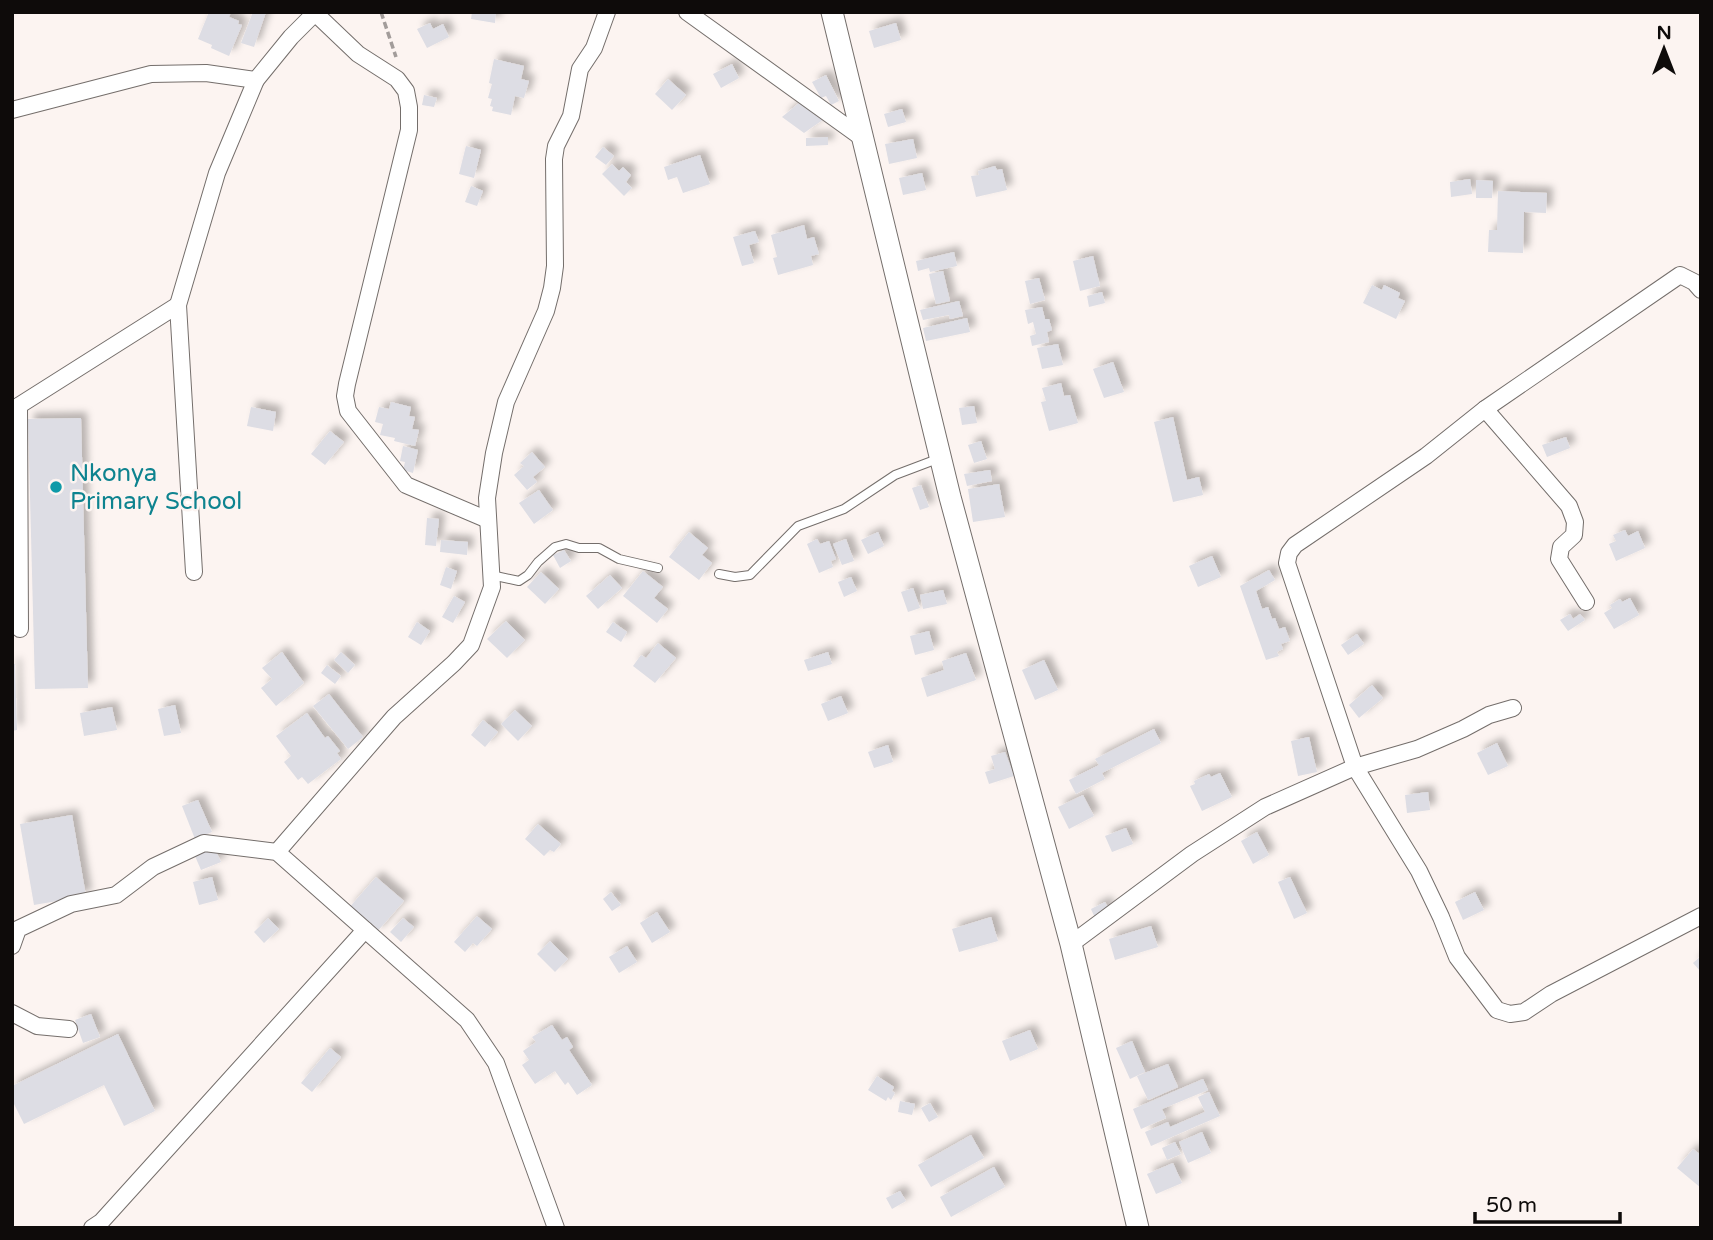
<svg xmlns="http://www.w3.org/2000/svg" width="1713" height="1240" viewBox="0 0 1713 1240" font-family="'Varela Round',sans-serif">
<defs>
<filter id="shadow"><feDropShadow dx="6" dy="-6" stdDeviation="3.5" flood-color="#0004"/></filter>
</defs>
<rect width="100%" height="100%" fill="#fcf4f1"/>
<!-- building -->
<g fill="#dddde4" filter="url(#shadow)">
<path d="M209,12H231L229,17L239,21L238,24L242,25L229,56L211,48L212,45L198,39Z"/>
<path d="M253,12H266L254,47L241,43Z"/>
<path d="M472,12H496L495,23L471,19Z"/>
<path d="M430,23L433,29L443,24L449,37L427,48L417,29Z"/>
<path d="M896,23L901,40L874,48L869,31Z"/>
<path d="M494,59L524,66L521,79L529,81L524,98L515,96L511,115L492,111L493,107L490,106L492,99L488,98L492,84L489,83Z"/>
<path d="M732,64L739,78L721,88L713,74Z"/>
<path d="M826,75L839,101L831,105L826,96L821,98L812,82Z"/>
<path d="M668,79L686,95L672,110L655,94Z"/>
<path d="M424,95L437,98L434,107L422,105Z"/>
<path d="M799,103L824,119L804,133L782,117Z"/>
<path d="M902,109L906,122L888,127L884,114Z"/>
<path d="M828,137V145L806,146V138Z"/>
<path d="M913,139L917,158L889,164L885,144Z"/>
<path d="M466,146L481,150L474,178L459,174Z"/>
<path d="M603,147L614,156L606,165L595,157Z"/>
<path d="M700,155L710,184L683,193L677,177L668,180L664,167Z"/>
<path d="M612,164L619,171L623,167L631,175L626,182L632,188L624,196L602,174Z"/>
<path d="M995,166L997,170L1002,169L1007,190L976,197L971,176L979,175L978,171Z"/>
<path d="M922,173L926,190L903,195L899,178Z"/>
<path d="M1470,179L1472,194L1451,197L1450,182Z"/>
<path d="M1476,180L1493,181L1492,198H1476Z"/>
<path d="M471,186L483,191L477,206L465,202Z"/>
<path d="M1498,191L1547,193L1546,213L1524,212L1523,253L1488,252L1489,230H1497Z"/>
<path d="M804,225L807,239L814,237L819,254L811,256L813,265L778,275L773,258L777,257L771,235Z"/>
<path d="M755,231L759,242L749,245L754,263L742,266L733,237Z"/>
<path d="M954,252L957,266L930,272L929,268L918,271L916,261Z"/>
<path d="M1093,256L1100,286L1080,291L1073,261Z"/>
<path d="M943,271L950,301L936,304L929,274Z"/>
<path d="M1039,278L1045,300L1030,304L1025,281Z"/>
<path d="M1372,285L1382,290L1384,285L1400,293L1398,298L1405,301L1396,319L1363,303Z"/>
<path d="M1102,292L1105,303L1089,307L1087,296Z"/>
<path d="M959,301L963,316L950,319L949,315L923,320L920,310Z"/>
<path d="M1042,307L1045,319H1049L1052,330L1047,332L1049,342L1032,346L1030,336L1036,334L1033,322L1028,324L1025,310Z"/>
<path d="M967,318L970,332L926,341L923,328Z"/>
<path d="M1058,344L1063,365L1042,369L1037,348Z"/>
<path d="M1113,362L1124,392L1104,398L1093,369Z"/>
<path d="M1061,383L1064,396L1070,395L1078,423L1049,431L1041,402L1046,401L1042,388Z"/>
<path d="M391,402L411,407L409,416L415,417L412,429L419,430L415,446L394,441L395,438L380,435L383,424L375,422L379,407L389,409Z"/>
<path d="M974,406L977,423L962,425L959,408Z"/>
<path d="M251,407L276,412L273,431L247,426Z"/>
<path d="M1173,417L1187,480L1199,477L1203,495L1173,502L1154,422Z"/>
<path d="M81,418L88,688L35,689L28,419Z"/>
<path d="M330,431L344,442L325,465L311,454Z"/>
<path d="M1566,437L1570,448L1547,457L1542,445Z"/>
<path d="M981,441L987,459L974,463L968,445Z"/>
<path d="M403,446L418,450L413,473L403,470L405,462L400,461Z"/>
<path d="M532,452L545,467L533,477L537,482L527,490L514,475L524,466L520,463Z"/>
<path d="M990,470L992,481L967,486L964,474Z"/>
<path d="M999,484L1005,517L973,522L968,489Z"/>
<path d="M921,485L929,507L920,510L912,488Z"/>
<path d="M539,490L553,510L534,524L519,503Z"/>
<path d="M427,518L439,519L436,546L425,545Z"/>
<path d="M1625,530L1628,536L1638,531L1645,548L1616,561L1609,544L1616,541L1613,535Z"/>
<path d="M689,532L708,548L702,555L712,563L699,580L669,557Z"/>
<path d="M878,532L884,546L868,554L861,540Z"/>
<path d="M817,539L820,544L829,541L836,559L831,561L833,567L819,573L807,544Z"/>
<path d="M846,539L854,561L842,565L833,544Z"/>
<path d="M441,540L468,542L467,555L440,552Z"/>
<path d="M564,550L571,561L560,568L553,555Z"/>
<path d="M1212,556L1221,577L1198,587L1189,566Z"/>
<path d="M446,567L457,571L451,589L440,585Z"/>
<path d="M1269,570L1275,580L1256,591L1262,609L1268,607L1272,619L1275,618L1279,629L1285,627L1290,641L1281,644L1283,649L1277,652L1279,656L1266,660L1240,586Z"/>
<path d="M643,571L663,587L654,598L668,609L657,623L623,596Z"/>
<path d="M541,572L559,589L545,604L527,587Z"/>
<path d="M610,575L622,588L598,609L586,596Z"/>
<path d="M851,577L857,591L844,597L838,582Z"/>
<path d="M913,588L920,608L908,612L901,592Z"/>
<path d="M943,590L947,604L923,609L920,595Z"/>
<path d="M454,596L465,602L453,623L442,617Z"/>
<path d="M1630,598L1639,615L1614,629L1604,613L1612,608L1610,605L1620,599L1622,602Z"/>
<path d="M1570,614L1573,619L1580,614L1585,620L1568,631L1560,620Z"/>
<path d="M506,621L525,640L507,658L487,639Z"/>
<path d="M417,622L430,631L421,645L408,637Z"/>
<path d="M613,622L627,632L621,642L606,632Z"/>
<path d="M929,631L934,650L915,655L910,636Z"/>
<path d="M1357,634L1364,644L1348,655L1341,645Z"/>
<path d="M658,643L676,658L655,683L633,666L641,655L646,658Z"/>
<path d="M282,652L304,683L276,706L261,688L272,679L262,668Z"/>
<path d="M341,652L355,665L348,673L334,660Z"/>
<path d="M828,652L832,664L808,671L804,660Z"/>
<path d="M966,653L976,680L927,697L921,678L944,670L942,661Z"/>
<path d="M1044,660L1058,690L1035,700L1022,670Z"/>
<path d="M12,664H15L17,730L12,731Z"/>
<path d="M327,665L341,676L335,684L321,673Z"/>
<path d="M1372,685L1383,698L1359,718L1349,705Z"/>
<path d="M329,694L363,737L348,749L313,706Z"/>
<path d="M841,696L848,713L828,721L821,704Z"/>
<path d="M175,705L181,733L164,736L158,709Z"/>
<path d="M112,707L117,730L84,736L80,713Z"/>
<path d="M515,710L532,726L518,741L501,724Z"/>
<path d="M307,713L325,738L328,736L340,751L337,753L341,759L308,784L302,777L298,780L284,762L291,756L276,736Z"/>
<path d="M483,720L498,732L485,747L471,735Z"/>
<path d="M1154,729L1161,743L1102,773L1105,779L1076,794L1069,780L1099,765L1095,759Z"/>
<path d="M1309,737L1317,772L1298,776L1291,741Z"/>
<path d="M1497,743L1508,766L1488,775L1477,753Z"/>
<path d="M888,745L893,762L874,768L868,752Z"/>
<path d="M1005,752L1014,776L989,784L985,772L995,769L991,756Z"/>
<path d="M1220,773L1232,797L1202,811L1190,786L1195,784L1194,781L1209,774L1211,777Z"/>
<path d="M1428,792L1430,810L1407,813L1405,795Z"/>
<path d="M1083,795L1094,816L1069,829L1058,807Z"/>
<path d="M198,800L212,832L195,839L182,806Z"/>
<path d="M72,815L86,896L34,905L20,824Z"/>
<path d="M538,824L561,844L554,852L550,850L544,856L525,839Z"/>
<path d="M1126,828L1133,844L1112,852L1105,836Z"/>
<path d="M1257,832L1269,855L1253,864L1241,841Z"/>
<path d="M214,847L221,862L201,870L195,856Z"/>
<path d="M212,877L218,900L199,905L193,882Z"/>
<path d="M376,877L404,901L376,933L348,909Z"/>
<path d="M1290,877L1307,913L1294,919L1278,882Z"/>
<path d="M611,892L621,905L612,911L603,899Z"/>
<path d="M1475,892L1484,910L1463,920L1455,902Z"/>
<path d="M1105,902L1110,911L1095,918L1091,909Z"/>
<path d="M657,912L670,932L652,943L640,923Z"/>
<path d="M477,916L492,929L477,946L473,943L465,952L454,942Z"/>
<path d="M991,917L998,941L959,952L952,929Z"/>
<path d="M268,918L279,929L264,943L254,932Z"/>
<path d="M403,918L414,927L401,942L390,932Z"/>
<path d="M1151,926L1158,947L1115,960L1109,939Z"/>
<path d="M550,941L568,959L555,972L537,954Z"/>
<path d="M627,946L637,962L619,973L609,957Z"/>
<path d="M1701,956V972L1693,963Z"/>
<path d="M91,1014L100,1037L83,1043L75,1020Z"/>
<path d="M552,1025L562,1040L567,1037L573,1047L569,1050L592,1085L577,1095L568,1082L565,1085L555,1071L535,1084L522,1065L529,1060L523,1051L536,1042L532,1037Z"/>
<path d="M1030,1030L1038,1049L1010,1061L1002,1041Z"/>
<path d="M118,1034L155,1111L124,1126L104,1085L24,1124L12,1100V1086Z"/>
<path d="M1132,1041L1145,1072L1130,1079L1116,1048Z"/>
<path d="M330,1048L341,1057L312,1092L301,1083Z"/>
<path d="M1168,1064L1178,1087L1148,1100L1137,1076Z"/>
<path d="M877,1076L894,1087L892,1091L895,1093L891,1100L888,1097L886,1101L868,1090Z"/>
<path d="M1203,1079L1208,1090L1162,1109L1166,1118L1141,1129L1133,1109Z"/>
<path d="M1209,1092L1220,1116L1151,1146L1145,1132L1168,1122L1170,1127L1205,1112L1198,1097Z"/>
<path d="M900,1101L915,1104L912,1115L898,1112Z"/>
<path d="M930,1103L938,1117L929,1122L921,1108Z"/>
<path d="M1202,1132L1211,1153L1188,1163L1179,1142Z"/>
<path d="M971,1135L984,1158L931,1187L918,1165Z"/>
<path d="M1175,1142L1181,1154L1167,1160L1162,1148Z"/>
<path d="M1693,1149L1701,1155V1188L1677,1168Z"/>
<path d="M1173,1163L1182,1183L1156,1194L1147,1174Z"/>
<path d="M994,1167L1005,1187L951,1217L940,1197Z"/>
<path d="M900,1191L906,1201L892,1209L886,1198Z"/>
</g>
<g fill="none" stroke-linecap="round" stroke-linejoin="round">
<defs>
<g id="service">
<path d="M719,574L735,577L750,575L798,526L844,509L895,475L940,458"/>
<path d="M491,575L519,581L528,575L538,562L555,547L566,544L579,548H599L619,559L658,568"/>
</g>
<g id="minor">
<path d="M687,12L865,140"/>
<path d="M315,13L358,54L397,79L406,91L409,107V130L347,384L345,396L348,411L406,485L488,520"/>
<path d="M12,110L151,74L206,73L256,80"/>
<path d="M19,406L20,629"/>
<path d="M1485,409L1426,456L1295,545L1289,553L1287,563L1355,767L1419,871L1441,917L1457,957L1497,1010L1510,1014L1524,1012L1551,994L1701,916"/>
<path d="M12,410L178,305"/>
<path d="M194,572L178,305L217,173L256,80L291,37L316,12"/>
<path d="M1586,602L1559,559L1561,547L1574,535L1575,522L1569,506L1485,409L1680,275L1694,282L1701,290"/>
<path d="M277,852L394,717L454,663L471,645L492,587L487,498L494,453L506,402L546,311L552,288L555,266L554,159L556,146L571,116L580,69L594,48L607,12"/>
<path d="M1071,944L1192,854L1265,807L1355,767L1417,749L1463,729L1489,715L1513,708"/>
<path d="M12,946L18,929L71,904L116,895L153,867L204,843L277,852L467,1020L496,1063L556,1228"/>
<path d="M12,1013L37,1026L69,1029"/>
<path d="M92,1228L101,1222L365,930"/>
</g>
<path id="tertiary" d="M832,12L950,497L1071,944L1138,1228"/>
</defs>
<!-- service casing -->
<use href="#service" stroke="#746e6b" stroke-width="10"/>
<!-- minor casing -->
<use href="#minor" stroke="#746e6b" stroke-width="18"/>
<!-- tertiary casing -->
<use href="#tertiary" stroke="#746e6b" stroke-width="23"/>
<!-- path -->
<path stroke="#a29c9a" stroke-width="3.5" stroke-dasharray="7 3.5" stroke-linecap="butt" d="M381,12L396,57"/>
<!-- service -->
<use href="#service" stroke="#fff" stroke-width="8"/>
<!-- minor -->
<use href="#minor" stroke="#fff" stroke-width="16"/>
<!-- tertiary -->
<use href="#tertiary" stroke="#fff" stroke-width="21"/>
</g>
<!-- markers -->
<circle fill="#0f9aa8" stroke="#fcf4f1" stroke-width="2.5" cx="56" cy="487" r="7"/>
<g text-anchor="middle" stroke-width="5" stroke-linejoin="round" paint-order="stroke">
<!-- culture labels -->
<g font-size="24" fill="#0d838f" stroke="#fcf4f1" text-anchor="start">
<text x="70" y="481">Nkonya<tspan x="70" dy="28">Primary School</tspan></text>
</g>
</g>
<!-- border -->
<rect width="1713" height="1240" fill="none" stroke="#0e0b0a" stroke-width="28"/>
<!-- north arrow -->
<g transform="translate(1664 49)" stroke="#fcf4f1" stroke-width="5" paint-order="stroke">
<path d="M0-5L12 26L0 18L-12 26Z" fill="#0e0b0a"/>
<text y="-10" font-size="19" font-weight="bold" text-anchor="middle" fill="#0e0b0a">N</text>
</g>
<!-- scale -->
<path d="M1475 1212v10h145v-10" fill="none" stroke="#0e0b0a" stroke-width="3.5"/>
<text x="1486" y="1212" font-size="21" fill="#0e0b0a" stroke="#fcf4f1" stroke-width="5" paint-order="stroke">50 m</text>
</svg>
